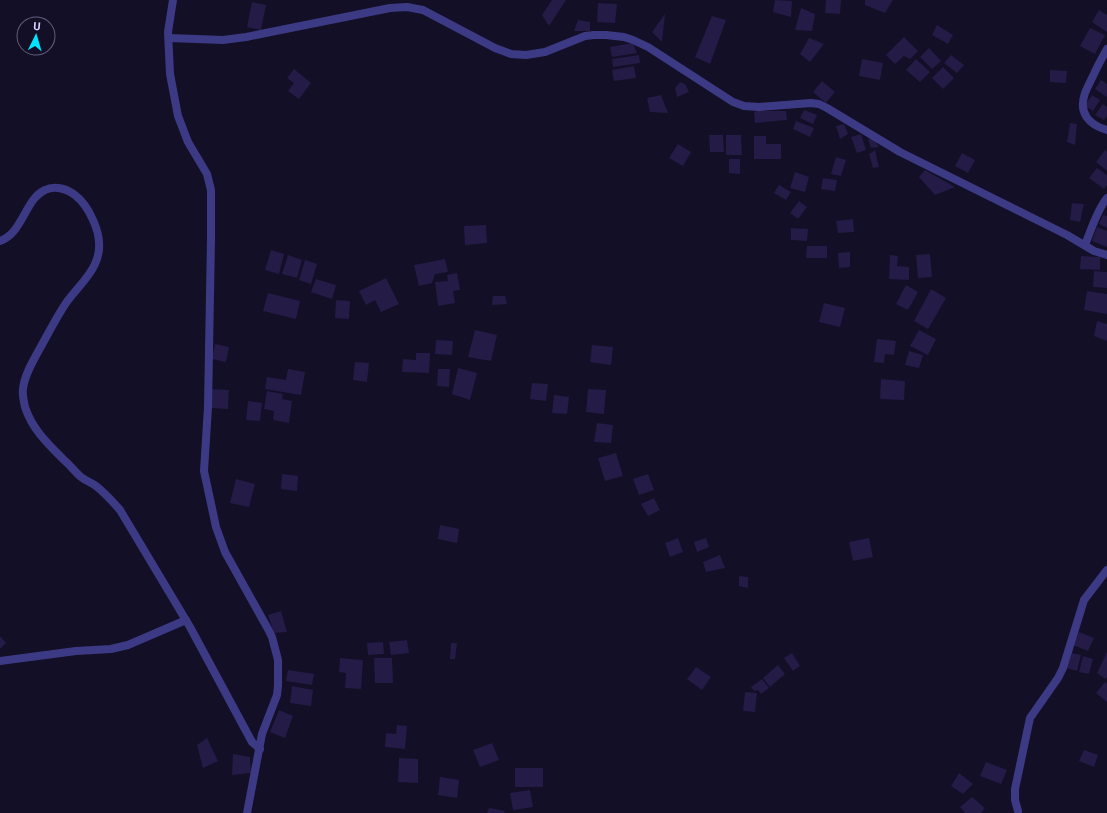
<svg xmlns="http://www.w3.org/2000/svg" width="1107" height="813" viewBox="0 0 1107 813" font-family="Roboto,sans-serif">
<rect width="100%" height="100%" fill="#130f26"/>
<!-- building -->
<g fill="#241b47">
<path d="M552,0H566L549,26L542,15Z"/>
<path d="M775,0L792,1L791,17L773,12Z"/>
<path d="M826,0H841L840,14L825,13Z"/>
<path d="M865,0H893L885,13L865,5Z"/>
<path d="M252,2L266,5L261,30L247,27Z"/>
<path d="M598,3L617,4L615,23L597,22Z"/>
<path d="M801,8L815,14L812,31L795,30Z"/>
<path d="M1099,10L1107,15V32L1092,22Z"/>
<path d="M665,14L662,42L652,32Z"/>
<path d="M712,16L726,20L710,64L695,57Z"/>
<path d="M578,20L590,22V31H574Z"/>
<path d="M937,25L953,35L948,44L932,35Z"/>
<path d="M1090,28L1105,35L1095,54L1080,46Z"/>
<path d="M904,37L918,51L910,59L904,56L895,64L886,55Z"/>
<path d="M809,38L824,44L810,62L800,54Z"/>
<path d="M633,43L637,53L612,57L610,47Z"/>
<path d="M929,48L941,61L932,69L920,57Z"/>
<path d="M639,55L640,63L613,67L612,59Z"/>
<path d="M951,55L964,65L957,73L944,63Z"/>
<path d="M862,59L883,63L880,80L859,76Z"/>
<path d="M916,59L930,72L920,82L906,70Z"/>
<path d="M634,66L636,78L614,81L612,70Z"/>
<path d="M943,67L954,78L943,89L932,78Z"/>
<path d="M294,69L311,83L299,99L288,91L294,83L287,78Z"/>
<path d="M1050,70L1067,71L1066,83L1050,82Z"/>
<path d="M1101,80L1107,84V97L1095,89Z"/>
<path d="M822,81L835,92L826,103L813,92Z"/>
<path d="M680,82L685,84L689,92L677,97L675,88Z"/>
<path d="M661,95L668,113L650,112L647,98Z"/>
<path d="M1092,95L1100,100L1093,111L1085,106Z"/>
<path d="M1103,104L1107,107V116L1104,120L1095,115Z"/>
<path d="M804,110L817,115L813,124L800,118Z"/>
<path d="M756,111H786L787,120L755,123L754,113Z"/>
<path d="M796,121L814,128L810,137L793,129Z"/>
<path d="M1070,123L1077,124L1075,145L1067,142Z"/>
<path d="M844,124L848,134L840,139L836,126Z"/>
<path d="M861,134L866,150L857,153L851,137Z"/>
<path d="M709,135H723L724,152H710Z"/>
<path d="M726,135H741L742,155H726Z"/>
<path d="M754,136H766V144H781V159H754Z"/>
<path d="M871,138L876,142L879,147L871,148L868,139Z"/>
<path d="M678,144L691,152L683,166L669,158Z"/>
<path d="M875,150L879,167L873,168L869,154Z"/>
<path d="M1105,150L1107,152V171L1096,162Z"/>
<path d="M962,153L975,160L968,173L955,166Z"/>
<path d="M836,157L846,160L841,176L831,174Z"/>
<path d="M729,159H740V174L729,173Z"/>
<path d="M1097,168L1107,175V185L1104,189L1089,178Z"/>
<path d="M925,170L955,187L935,195L919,177Z"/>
<path d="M795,172L809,177L805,192L790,188Z"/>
<path d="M823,178L837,180L835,191L821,189Z"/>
<path d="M779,185L791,192L786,200L774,193Z"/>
<path d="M799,201L807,207L798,219L790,213Z"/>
<path d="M1072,203L1084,204L1080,222L1070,220Z"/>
<path d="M1103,215L1107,216V228L1099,224Z"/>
<path d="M853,219L854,232L838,233L836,221Z"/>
<path d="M486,225L487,243L465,245L464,226Z"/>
<path d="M1097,227L1107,231V247L1092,241Z"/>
<path d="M791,228L808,229L807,241L791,240Z"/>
<path d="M807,246H827V258H806Z"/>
<path d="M271,250L284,254L279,274L265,270Z"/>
<path d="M850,252V267L839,268L838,253Z"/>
<path d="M930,254L932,277L918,278L916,255Z"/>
<path d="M288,255L302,260L297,278L282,274Z"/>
<path d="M890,255L898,256L897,266L909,267V280L889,279Z"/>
<path d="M1081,256L1100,257V270L1080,269Z"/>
<path d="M445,259L448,272L435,274L432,283L419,286L414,265Z"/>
<path d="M305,260L317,264L311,284L299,280Z"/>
<path d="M1094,271L1107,272V288L1093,287Z"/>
<path d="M457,273L460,290L453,291L455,303L438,306L435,282L448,281L447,275Z"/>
<path d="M386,278L399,304L381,312L375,300L366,305L359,291Z"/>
<path d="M316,279L336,285L332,299L311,292Z"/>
<path d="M906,285L918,292L908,310L896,304Z"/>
<path d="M931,289L946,298L928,329L914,321Z"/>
<path d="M1087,291L1107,294V314L1084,310Z"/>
<path d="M268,293L300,301L296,319L263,311Z"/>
<path d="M493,296H505L507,304L492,305Z"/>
<path d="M336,300L350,301L349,319L335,318Z"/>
<path d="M824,303L845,308L840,327L819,322Z"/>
<path d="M1097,321L1107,324V341L1094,336Z"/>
<path d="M475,330L497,335L491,361L468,357Z"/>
<path d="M919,330L936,339L928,355L910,346Z"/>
<path d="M877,339L896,341L894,355L885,354L884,363L874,362Z"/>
<path d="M436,340L453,341L452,355L435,354Z"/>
<path d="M215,344L229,347L226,362L212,359Z"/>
<path d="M592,345L613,347L611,365L590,362Z"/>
<path d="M909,351L923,355L919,368L905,365Z"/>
<path d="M416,353H430L429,373L402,372L403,359L416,360Z"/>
<path d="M355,362L369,363L367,382L353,380Z"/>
<path d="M458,368L477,373L470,400L452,394Z"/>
<path d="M288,369L305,372L301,395L265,389L267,377L286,380Z"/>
<path d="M438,369H450L449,387L437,386Z"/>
<path d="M881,379L905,381L904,400L880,399Z"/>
<path d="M532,383L548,384L546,401L530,399Z"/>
<path d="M212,389L229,390L228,409L211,408Z"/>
<path d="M588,389L606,390L604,414L586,412Z"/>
<path d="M267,391L283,394L282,399L292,401L289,423L273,420L274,411L264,409Z"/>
<path d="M554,395L569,397L567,414L552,413Z"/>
<path d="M248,401L262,403L260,421L246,420Z"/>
<path d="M597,423L613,425L611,443L594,442Z"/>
<path d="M616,453L623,476L605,481L598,458Z"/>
<path d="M282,474L298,476L297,491L281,489Z"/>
<path d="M648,474L654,490L639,495L633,479Z"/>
<path d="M236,479L255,484L249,507L230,503Z"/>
<path d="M654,498L660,510L648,516L641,504Z"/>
<path d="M440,525L459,529L457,543L438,539Z"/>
<path d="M678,538L683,552L670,557L665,543Z"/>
<path d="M706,538L709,547L697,552L694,542Z"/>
<path d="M869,538L873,557L853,561L849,542Z"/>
<path d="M720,555L725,568L706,572L703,562Z"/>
<path d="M739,576L748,577V588L739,586Z"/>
<path d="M281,611L287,632L274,633L268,615Z"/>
<path d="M1079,632L1094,638L1088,651L1073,645Z"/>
<path d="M0,636L6,643L0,649Z"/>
<path d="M407,640L409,653L391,655L389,642Z"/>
<path d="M383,642L384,654L368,655L367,643Z"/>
<path d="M451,643H457L455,659H450Z"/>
<path d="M1107,652V677L1105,679L1097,673Z"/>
<path d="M792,653L800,666L793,671L784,658Z"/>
<path d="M1072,653L1081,655L1077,671L1067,668Z"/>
<path d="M1083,656L1093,659L1089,674L1079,672Z"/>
<path d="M340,658L363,660L361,689L345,688L346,673L339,672Z"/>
<path d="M374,658H392L393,683H375Z"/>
<path d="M778,665L785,674L770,687L763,678Z"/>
<path d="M696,667L711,677L702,690L687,679Z"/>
<path d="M288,670L314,674L312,685L286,681Z"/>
<path d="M762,679L769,688L761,694L758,690L754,691L751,687Z"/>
<path d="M1105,682L1107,684V702L1096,693Z"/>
<path d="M292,686L313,690L311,706L290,703Z"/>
<path d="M745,692L757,693L755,712L743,711Z"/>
<path d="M279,710L293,716L285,738L270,732Z"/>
<path d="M397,725L407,726L405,749L385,747L386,733L396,734Z"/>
<path d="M207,738L218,761L203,768L197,745Z"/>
<path d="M492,743L499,760L480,767L473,750Z"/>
<path d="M1084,750L1098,755L1094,767L1079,761Z"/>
<path d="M233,754L250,757L251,773L232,775Z"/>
<path d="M399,758L418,759V783L398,782Z"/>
<path d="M986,762L1007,770L1001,784L980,776Z"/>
<rect x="515" y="768" width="28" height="19"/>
<path d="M959,773L973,784L963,794L951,786Z"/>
<path d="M440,777L459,780L457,798L438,795Z"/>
<path d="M530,790L533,807L513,810L510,793Z"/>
<path d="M972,797L985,808L981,813H965L960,807Z"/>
<path d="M489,808L505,811L504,813H487Z"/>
</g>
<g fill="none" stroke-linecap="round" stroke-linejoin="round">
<!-- street -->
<g stroke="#3d3a85" stroke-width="8">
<path d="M173,0L168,32L170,74L178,116L188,142L207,174L211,190V238L208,407L204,471L216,527L225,552L268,629L272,637L278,660V686L277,695L262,734L247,813"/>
<path d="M169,38L223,40L246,37L390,8L407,7L423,10L495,48L511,54L526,55L545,52L585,36L594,35H606L624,37L633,40L648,47L733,102L744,106L759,107L811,103L819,104L827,108L900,152L1067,235L1094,251L1107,255"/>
<path d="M1107,49C1102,58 1097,67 1093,76C1090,82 1087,88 1085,93C1078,113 1089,125 1107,130"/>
<path d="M0,241C23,233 25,199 45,190C55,185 68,189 76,196C84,202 89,211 93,220C100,235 102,249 95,264C89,278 75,290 66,303C56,318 48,334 39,350C33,361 24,376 23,389C22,394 24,402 25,407C32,429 48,444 64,460C70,465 75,472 81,477C86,481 92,483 96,486C105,493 113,502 120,510L190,627L252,742L260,749"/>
<path d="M1085,245C1091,230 1097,210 1107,198"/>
<path d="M0,661L76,651L111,649L128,645L186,620"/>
<path d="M1018,811L1015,800V789L1030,718L1058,678L1063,668L1084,600L1107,570"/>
</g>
</g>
<!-- north arrow -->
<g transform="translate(36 36) rotate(5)"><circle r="19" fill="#130f26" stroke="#625e7d"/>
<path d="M0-3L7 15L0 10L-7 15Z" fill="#00e5ff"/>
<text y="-6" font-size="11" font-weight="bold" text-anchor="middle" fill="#d9d4ff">U</text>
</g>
</svg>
